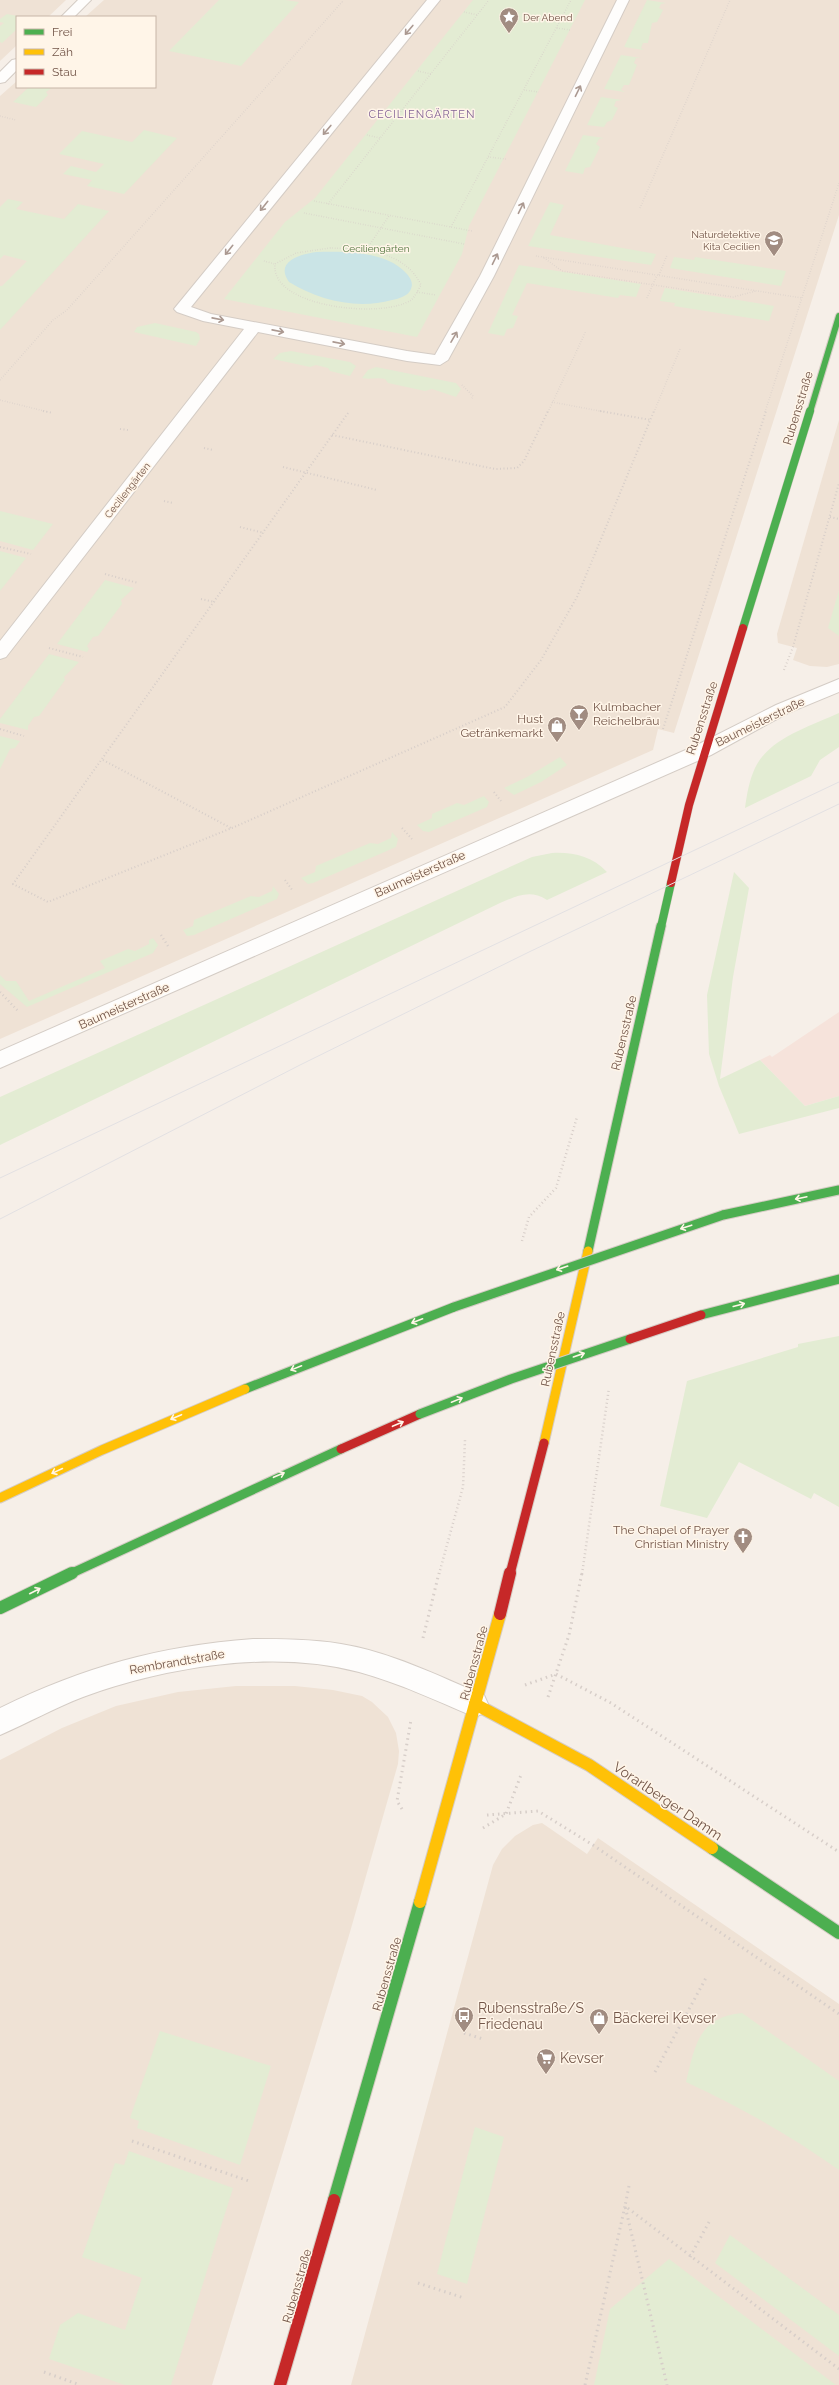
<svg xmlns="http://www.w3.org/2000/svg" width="839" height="2385" viewBox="0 0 839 2385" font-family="Raleway,sans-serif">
<rect width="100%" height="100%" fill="#f6efe8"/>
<!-- residential -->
<g fill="#efe2d5">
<path d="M0,0H66L48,17H17V45L0,61Z"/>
<path d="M104,0H839V215L674,733L658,729L653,750L0,1039V96L17,81V87H155V17H85Z"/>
<path d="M839,420V664L827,667L810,666L793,660L797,648L778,643L777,634Z"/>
<path d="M236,1686H295L333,1690L362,1696L372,1702L388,1717L396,1733L399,1751L398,1764L350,1932L212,2385H0V1760L62,1728L116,1706L178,1692Z"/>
<path d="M542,1823L587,1854L598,1838L839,2004V2385H351L493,1865L502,1849L515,1836L533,1825Z"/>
</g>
<!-- commercial -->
<path fill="#f6e3db" d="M839,1012V1096L805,1106L760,1060L770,1055L772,1057Z"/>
<!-- green -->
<g fill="#e3ecd3">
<path d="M219,0H285L299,2L241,66L169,51Z"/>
<path d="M473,0H585L469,226L462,254L417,337L224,299L285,222L315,198Z"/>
<path d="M647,0L666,3L661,4L659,8L663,10L657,22L652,23L648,43H643L641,48L644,50L624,47Z"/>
<path d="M7,14L23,17H17V29L2,43L0,42V26L4,23L0,22V19Z"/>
<path d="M621,55L641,58H636L634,63L637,65L629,85H624L621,90L625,92L604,89Z"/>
<path d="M29,87H53L46,92L48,95L36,107L13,102Z"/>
<path d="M601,97L622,100L616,101L614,106L618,108L612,120L607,122L604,127L587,125Z"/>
<path d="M144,130L177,138L124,194L87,186L92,180L63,174L71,166L96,172L104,164L59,154L82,131L132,142Z"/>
<path d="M583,135L604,138L599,139L596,144L600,147L590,167L585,168L583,174L565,171Z"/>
<path d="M8,199L23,202L16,209L64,219L78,204L109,211L0,330V286H2L27,261L4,255L0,259V207Z"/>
<path d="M550,202L564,205L550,235L656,254L651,265L528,246Z"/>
<path d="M674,257L694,260L695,257L786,271L781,286L670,268Z"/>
<path d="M519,265L641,284L636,297L620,295L618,298L527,283L512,315L518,316L513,328L507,329L504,336L488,333Z"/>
<path d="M665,288L774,306L769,321L674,306L675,303L660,301Z"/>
<path d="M155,323L196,332L199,334L200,339L196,346L134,332L137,327Z"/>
<path d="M291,351L350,362L356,366L350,376L330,371L328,368L316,365L310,367L273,359L280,353Z"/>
<path d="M376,367L456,383L461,389L456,397L432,389L425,391L388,383L385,379C377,377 370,380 362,378L368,370Z"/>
<path d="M0,511L53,524L33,550L0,541Z"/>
<path d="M0,551L26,558L0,591Z"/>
<path d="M105,580L134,588L121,600L122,604L98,636L93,637L87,646L89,649L87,652L57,644Z"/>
<path d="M839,590V636L828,628Z"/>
<path d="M49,654L79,662L64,677L65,680L39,716L34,717L28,726V730L0,723V719Z"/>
<path d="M839,713V747L820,760L811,776L745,808C747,794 749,781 755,768C769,738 811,726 839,713Z"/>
<path d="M0,736L20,741L15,748L10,749L0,769Z"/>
<path d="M560,757L567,765L541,782L514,795L504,788L527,777Z"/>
<path d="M484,796L489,802L487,807L429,832L423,831L417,825L432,818V814L457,803L464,805Z"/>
<path d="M392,832L398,839L396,847L313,883L308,884L301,878L315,872L316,866L370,843L378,844L391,838Z"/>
<path d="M552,853C573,852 592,856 607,872L547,900C530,889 517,896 500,903L0,1145V1097L532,857Z"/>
<path d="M734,872L749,888L733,977L720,1079L760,1060L805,1106L839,1096V1108L739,1134L719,1086L709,1054L707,995Z"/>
<path d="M273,886L279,894L277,899L194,935L187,936L183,930L193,926L194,920L251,896L259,897L272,891Z"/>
<path d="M153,938L158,945L153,953L27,1007L0,984V975L6,981H16L29,1001L105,968L100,961L128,949L135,951L149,944V940Z"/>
<path d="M839,1336V1507L814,1493L811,1499L739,1462L707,1518L660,1506L687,1381L798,1347V1344Z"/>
<path d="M742,2013L839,2081V2170C790,2135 740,2107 686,2082C695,2046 698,2017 742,2013Z"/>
<path d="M160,2031L271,2066L240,2165L137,2128L139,2121L130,2118Z"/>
<path d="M475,2127L504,2137L467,2284L437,2274Z"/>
<path d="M129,2151L233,2188L171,2385H125L49,2359L60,2325L78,2313L125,2330L142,2278L82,2257L115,2163L124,2165Z"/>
<path d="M730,2235L839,2315V2356L715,2263Z"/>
<path d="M669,2259L836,2385H594L610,2309Z"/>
</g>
<!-- water -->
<path fill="#cae4e6" d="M317,252C345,251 387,251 407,274C411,279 414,284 410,291C407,296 398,299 392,300C356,310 319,300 289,282C274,261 301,254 317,252Z"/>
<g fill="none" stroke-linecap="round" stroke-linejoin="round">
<defs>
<g id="street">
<path d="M78,0H91L74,17H61Z"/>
<path d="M427,0H440L191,307L211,314L407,351L435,355L480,276L617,0H629L494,276L448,360L440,365L407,361L258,332L6,657L0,659V641L244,329L203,321L177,312L174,309Z"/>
<path d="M17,59V70L5,82L0,83V72L12,60Z"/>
<path d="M839,679V692L788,713L711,755L0,1068V1051L697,745L776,705Z"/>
<path d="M253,1639C282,1639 312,1639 341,1644C391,1652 438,1676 484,1695L488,1704L484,1713L475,1717C437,1701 399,1683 359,1672C272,1649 166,1667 83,1697C54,1708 28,1723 0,1735V1708C84,1667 159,1646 253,1639Z"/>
</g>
<path id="fast-far3" d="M810,412L839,316"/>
<g id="fast-far2">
<path d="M743,628L810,411"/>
<path d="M661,927L671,883"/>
</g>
<g id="fast-far1">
<path d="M723,1215L839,1190"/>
<path d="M588,1251L661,926"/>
<path d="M701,1315L839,1279"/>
<path d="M245,1389L454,1307"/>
<path d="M70,1574L341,1449"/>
</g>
<g id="fast">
<path d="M0,1608L72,1573"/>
<path d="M712,1848L839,1933"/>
<path d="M334,2200L420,1902"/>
</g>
<g id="slow-far1">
<path d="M544,1443L588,1251"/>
<path d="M0,1498L102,1450L245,1389"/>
</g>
<g id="slow">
<path d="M475,1704L589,1765L712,1848"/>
<path d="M420,1902L500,1614"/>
</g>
<path id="jam-far2" d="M671,883L689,805L743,628"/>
<g id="jam-far1">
<path d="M341,1449L420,1414"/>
<path d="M510,1574L544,1443"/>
</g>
<g id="jam">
<path d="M500,1614L510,1573"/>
<path d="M280,2385L334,2200"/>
</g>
</defs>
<!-- street casing -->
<use href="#street" stroke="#d4ccc5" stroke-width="2"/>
<!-- fast-far3 casing -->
<use href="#fast-far3" stroke="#d5ccc4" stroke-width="8"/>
<!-- fast-far2 casing -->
<use href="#fast-far2" stroke="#d5ccc4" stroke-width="9"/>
<!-- fast-far1 casing -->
<use href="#fast-far1" stroke="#d5ccc4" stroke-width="11"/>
<!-- fast casing -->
<use href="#fast" stroke="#d5ccc4" stroke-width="14"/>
<!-- slow-far1 casing -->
<use href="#slow-far1" stroke="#d5ccc4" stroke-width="11"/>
<!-- slow casing -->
<use href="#slow" stroke="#d5ccc4" stroke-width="14"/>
<!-- jam-far2 casing -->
<use href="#jam-far2" stroke="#d5ccc4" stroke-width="9"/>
<!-- jam-far1 casing -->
<use href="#jam-far1" stroke="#d5ccc4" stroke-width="11"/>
<!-- jam casing -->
<use href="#jam" stroke="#d5ccc4" stroke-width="14"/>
<!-- path-far3 -->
<g stroke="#d7cec9" stroke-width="1.5" stroke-dasharray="0.5 2" stroke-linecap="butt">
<path d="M464,12L478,15"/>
<path d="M557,28L570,30"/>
<path d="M418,71L431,74"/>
<path d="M524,90L539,92"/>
<path d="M0,116L16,120"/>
<path d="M367,135L380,138"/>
<path d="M488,157L506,159"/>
<path d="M314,201L472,231"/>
<path d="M328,204L489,0"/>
<path d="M640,208L730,0"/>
<path d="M304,213L464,244"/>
<path d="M451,227L571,0"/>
<path d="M330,248C364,249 405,251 421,285C418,290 415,297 411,300C384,319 270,308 275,264L296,253Z"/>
<path d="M366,250L389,216"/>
<path d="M536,256L802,298"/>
<path d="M544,258L562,271L733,297L756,291"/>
<path d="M264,261L275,264"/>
<path d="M659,275L667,255"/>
<path d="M417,292L436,295"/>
<path d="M647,298L657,275"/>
<path d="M0,380L53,320L67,310L342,2L341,0"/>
<path d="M462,385L473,396L471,400"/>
<path d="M0,400L48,412"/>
<path d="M552,402L605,412"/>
<path d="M548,412L586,331"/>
<path d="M654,412L680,349"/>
<path d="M765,412L839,183"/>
</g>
<!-- path-far2 -->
<g stroke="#d7cec9" stroke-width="2" stroke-dasharray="1 2.5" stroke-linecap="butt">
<path d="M43,411L53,413"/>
<path d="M600,411L651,420"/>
<path d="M348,413L13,884L48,902L232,828L505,707L541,660L577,597L654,411"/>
<path d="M120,429L128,430"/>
<path d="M332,435L495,469L517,468L524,461L548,411"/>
<path d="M204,448L213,450"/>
<path d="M283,467L377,490"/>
<path d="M164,501L173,503"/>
<path d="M830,517L839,519"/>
<path d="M240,527L264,533"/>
<path d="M0,547L31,554"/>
<path d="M105,574L138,583"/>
<path d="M201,599L215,602"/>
<path d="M49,648L83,657"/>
<path d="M784,670L793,647L839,483"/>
<path d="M0,729L24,736"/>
<path d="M663,729L766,411"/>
<path d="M103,760L231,828"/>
<path d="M494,792L501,801"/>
<path d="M402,828L412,839"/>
<path d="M285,880L293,891"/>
</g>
<!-- path-far1 -->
<g stroke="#d7cec9" stroke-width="2.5" stroke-dasharray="1 3" stroke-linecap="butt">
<path d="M161,935L168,946"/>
<path d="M0,992L19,1012"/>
<path d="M522,1241L529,1217L556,1188L577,1117"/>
<path d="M439,1574L463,1487L465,1440"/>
<path d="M582,1574L609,1388"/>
</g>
<!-- path -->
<g stroke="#d7cec9" stroke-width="3" stroke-dasharray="1.5 4" stroke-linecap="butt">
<path d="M423,1638L439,1573"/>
<path d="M525,1685L556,1674L611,1703L839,1852"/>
<path d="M548,1697L569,1635L582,1573"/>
<path d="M402,1809L397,1801L411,1720"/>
<path d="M487,1815L538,1811L593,1845L839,2014"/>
<path d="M483,1828L506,1814L521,1775"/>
<path d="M464,2033L483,2039"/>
<path d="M655,2072L707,1976"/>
<path d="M132,2141L249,2181"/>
<path d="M629,2186L625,2206L667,2385"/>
<path d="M690,2257L709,2222"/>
<path d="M418,2283L464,2298"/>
<path d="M44,2372L80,2385"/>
<path d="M585,2385L625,2206L839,2369"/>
</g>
<!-- street -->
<use href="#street" fill="#fefdfc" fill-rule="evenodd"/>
<!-- fast-far3 -->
<use href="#fast-far3" stroke="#4caf50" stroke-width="6"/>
<!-- fast-far2 -->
<use href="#fast-far2" stroke="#4caf50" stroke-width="8"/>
<!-- fast-far1 -->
<use href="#fast-far1" stroke="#4caf50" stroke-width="9"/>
<!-- fast -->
<use href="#fast" stroke="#4caf50" stroke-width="12"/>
<!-- slow-far1 -->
<use href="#slow-far1" stroke="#ffc107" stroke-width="9"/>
<!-- slow -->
<use href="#slow" stroke="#ffc107" stroke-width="12"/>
<!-- jam-far2 -->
<use href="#jam-far2" stroke="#c62828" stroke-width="8"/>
<!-- jam-far1 -->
<use href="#jam-far1" stroke="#c62828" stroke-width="9"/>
<!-- jam -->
<use href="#jam" stroke="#c62828" stroke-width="12"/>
<!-- tram -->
<g stroke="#e3e1e3" stroke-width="1">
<path d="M0,1178L839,782"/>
<path d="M0,1219L300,1065L529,952L839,804"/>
</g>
<defs>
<g id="fast-bridge">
<path d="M454,1307L723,1215"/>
<path d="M420,1414L511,1379L630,1339"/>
</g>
<path id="jam-bridge" d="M630,1339L701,1315"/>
</defs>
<!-- fast-bridge casing -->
<use href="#fast-bridge" stroke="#d5cbc5" stroke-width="11" stroke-linecap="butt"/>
<!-- jam-bridge casing -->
<use href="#jam-bridge" stroke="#d5cbc5" stroke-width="11" stroke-linecap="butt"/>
<!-- fast-bridge -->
<use href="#fast-bridge" stroke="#4caf50" stroke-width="9"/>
<!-- jam-bridge -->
<use href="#jam-bridge" stroke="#c62828" stroke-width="9"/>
</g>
<!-- one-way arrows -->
<defs><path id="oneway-shaft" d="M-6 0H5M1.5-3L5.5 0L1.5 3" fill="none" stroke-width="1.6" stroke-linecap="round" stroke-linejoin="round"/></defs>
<g stroke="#ab9991">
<use href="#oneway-shaft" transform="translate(409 30) rotate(130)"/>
<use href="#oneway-shaft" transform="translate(578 91) rotate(-64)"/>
<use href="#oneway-shaft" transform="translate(327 130) rotate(130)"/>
<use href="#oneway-shaft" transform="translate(264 206) rotate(129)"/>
<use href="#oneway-shaft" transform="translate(521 208) rotate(-64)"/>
<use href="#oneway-shaft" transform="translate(229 250) rotate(129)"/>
<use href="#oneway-shaft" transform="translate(495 259) rotate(-64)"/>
<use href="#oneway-shaft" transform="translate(218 319) rotate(11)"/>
<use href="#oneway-shaft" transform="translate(278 331) rotate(11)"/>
<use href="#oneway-shaft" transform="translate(454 337) rotate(-60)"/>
<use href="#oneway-shaft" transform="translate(339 343) rotate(11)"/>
</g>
<g stroke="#fff5e8">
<use href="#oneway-shaft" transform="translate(801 1198) rotate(168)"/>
<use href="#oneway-shaft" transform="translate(686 1227) rotate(162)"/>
<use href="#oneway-shaft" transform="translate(562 1268) rotate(161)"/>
<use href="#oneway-shaft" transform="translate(739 1305) rotate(-15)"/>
<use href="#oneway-shaft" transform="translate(417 1321) rotate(159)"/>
<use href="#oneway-shaft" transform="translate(579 1355) rotate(-19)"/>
<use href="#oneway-shaft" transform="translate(296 1368) rotate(158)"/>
<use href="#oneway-shaft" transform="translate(457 1400) rotate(-22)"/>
<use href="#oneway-shaft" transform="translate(176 1417) rotate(157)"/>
<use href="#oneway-shaft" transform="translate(398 1424) rotate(-23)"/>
<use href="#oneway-shaft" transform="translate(57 1471) rotate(155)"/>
<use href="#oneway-shaft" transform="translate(279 1475) rotate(-23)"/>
<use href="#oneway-shaft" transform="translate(35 1591) rotate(-27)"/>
</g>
<!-- icons -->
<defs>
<symbol id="sight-pin" viewBox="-11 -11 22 30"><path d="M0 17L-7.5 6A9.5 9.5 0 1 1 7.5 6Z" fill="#a18c81" stroke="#fff5e8"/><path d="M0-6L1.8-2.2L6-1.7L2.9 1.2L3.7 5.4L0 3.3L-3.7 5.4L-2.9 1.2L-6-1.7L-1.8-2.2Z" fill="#fff"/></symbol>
<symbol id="school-pin" viewBox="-11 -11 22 30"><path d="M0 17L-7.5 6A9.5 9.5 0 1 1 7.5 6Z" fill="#a18c81" stroke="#fff5e8"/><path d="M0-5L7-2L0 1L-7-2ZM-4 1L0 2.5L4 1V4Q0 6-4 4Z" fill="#fff"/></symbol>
<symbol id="bar-pin" viewBox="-11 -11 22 30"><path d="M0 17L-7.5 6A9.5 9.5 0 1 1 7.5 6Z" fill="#a18c81" stroke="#fff5e8"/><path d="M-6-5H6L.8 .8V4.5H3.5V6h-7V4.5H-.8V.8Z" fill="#fff"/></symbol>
<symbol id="shop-pin" viewBox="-11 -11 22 30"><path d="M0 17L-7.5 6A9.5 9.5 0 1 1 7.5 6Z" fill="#a18c81" stroke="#fff5e8"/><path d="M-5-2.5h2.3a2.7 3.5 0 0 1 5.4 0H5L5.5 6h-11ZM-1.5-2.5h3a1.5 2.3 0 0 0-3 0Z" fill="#fff"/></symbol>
<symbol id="church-pin" viewBox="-11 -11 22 30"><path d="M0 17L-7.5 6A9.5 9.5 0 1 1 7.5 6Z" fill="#a18c81" stroke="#fff5e8"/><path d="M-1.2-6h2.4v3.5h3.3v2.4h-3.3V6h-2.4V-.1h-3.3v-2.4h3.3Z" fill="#fff"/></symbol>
<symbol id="bus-pin" viewBox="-11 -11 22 30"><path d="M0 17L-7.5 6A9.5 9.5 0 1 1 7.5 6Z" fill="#a18c81" stroke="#fff5e8"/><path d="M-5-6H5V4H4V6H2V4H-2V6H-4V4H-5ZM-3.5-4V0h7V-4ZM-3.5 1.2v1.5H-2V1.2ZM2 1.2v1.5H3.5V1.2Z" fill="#fff"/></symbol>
<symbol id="supermarket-pin" viewBox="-11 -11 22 30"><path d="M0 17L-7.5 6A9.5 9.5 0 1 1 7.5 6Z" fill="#a18c81" stroke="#fff5e8"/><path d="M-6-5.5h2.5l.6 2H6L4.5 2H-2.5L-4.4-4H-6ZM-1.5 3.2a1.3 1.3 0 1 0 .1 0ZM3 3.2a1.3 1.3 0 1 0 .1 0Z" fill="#fff"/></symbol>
</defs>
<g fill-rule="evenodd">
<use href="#sight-pin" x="498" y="6" width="22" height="30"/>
<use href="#school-pin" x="763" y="229" width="22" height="30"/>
<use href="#bar-pin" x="568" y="703" width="22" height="30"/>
<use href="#shop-pin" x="546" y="715" width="22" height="30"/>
<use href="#church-pin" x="732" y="1526" width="22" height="30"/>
<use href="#bus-pin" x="453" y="2005" width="22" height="30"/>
<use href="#shop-pin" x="588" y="2007" width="22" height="30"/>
<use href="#supermarket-pin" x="535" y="2047" width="22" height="30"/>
</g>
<g text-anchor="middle" stroke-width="3" stroke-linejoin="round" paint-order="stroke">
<!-- far-poi labels -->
<g font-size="10" fill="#735649" stroke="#fff5e8" text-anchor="start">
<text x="523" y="21">Der Abend</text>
<text x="760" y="238" text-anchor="end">Naturdetektive<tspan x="760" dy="12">Kita Cecilien</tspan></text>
</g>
<!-- far-park labels -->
<g font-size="10" fill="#547841" stroke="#fff5e8">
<text x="376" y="252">Ceciliengärten</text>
</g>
<!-- far-street labels -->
<g font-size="10" fill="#735649" stroke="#fff5e8">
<text transform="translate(127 490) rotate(-52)" y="4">Ceciliengärten</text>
</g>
<!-- far-neighbourhood labels -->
<g font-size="11" letter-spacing="1" fill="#836496" stroke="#fff5e8">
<text x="422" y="118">CECILIENGÄRTEN</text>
</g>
<!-- street labels -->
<g font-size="12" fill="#735649" stroke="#fff5e8">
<text transform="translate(798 408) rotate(-73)" y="4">Rubensstraße</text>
<text transform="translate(702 718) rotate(-72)" y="4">Rubensstraße</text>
<text transform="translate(760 722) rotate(-26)" y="4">Baumeisterstraße</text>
<text transform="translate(420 874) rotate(-24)" y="4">Baumeisterstraße</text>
<text transform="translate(124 1006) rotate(-24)" y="4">Baumeisterstraße</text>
<text transform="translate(624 1033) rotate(-77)" y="4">Rubensstraße</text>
<text transform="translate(553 1349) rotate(-78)" y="4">Rubensstraße</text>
<text transform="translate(177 1662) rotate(-10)" y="4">Rembrandtstraße</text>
<text transform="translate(474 1663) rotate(-75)" y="4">Rubensstraße</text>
<text transform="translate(387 1974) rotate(-74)" y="4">Rubensstraße</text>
<text transform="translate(297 2286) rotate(-74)" y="4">Rubensstraße</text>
</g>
<!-- poi labels -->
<g font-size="12" fill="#735649" stroke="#fff5e8" text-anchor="end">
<text x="593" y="711" text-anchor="start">Kulmbacher<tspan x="593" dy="14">Reichelbräu</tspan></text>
<text x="543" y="723">Hust<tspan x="543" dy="14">Getränkemarkt</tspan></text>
<text x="729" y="1534">The Chapel of Prayer<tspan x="729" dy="14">Christian Ministry</tspan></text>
</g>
<!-- near-street labels -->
<g font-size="14" fill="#735649" stroke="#fff5e8">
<text transform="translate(668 1801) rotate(34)" y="5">Vorarlberger Damm</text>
</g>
<!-- near-poi labels -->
<g font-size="14" fill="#735649" stroke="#fff5e8" text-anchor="start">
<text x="478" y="2013">Rubensstraße/S<tspan x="478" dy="16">Friedenau</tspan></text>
<text x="613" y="2023">Bäckerei Kevser</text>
<text x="560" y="2063">Kevser</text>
</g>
</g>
<!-- legend -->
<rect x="16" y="16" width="140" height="72" fill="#fff5e8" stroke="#c7b5a8"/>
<rect x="24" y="29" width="20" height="6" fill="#4caf50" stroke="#c7b5a8"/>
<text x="52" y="36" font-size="12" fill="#735649">Frei</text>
<rect x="24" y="49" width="20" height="6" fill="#ffc107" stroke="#c7b5a8"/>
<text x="52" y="56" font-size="12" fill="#735649">Zäh</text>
<rect x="24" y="69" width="20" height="6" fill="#c62828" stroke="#c7b5a8"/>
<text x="52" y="76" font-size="12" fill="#735649">Stau</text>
</svg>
